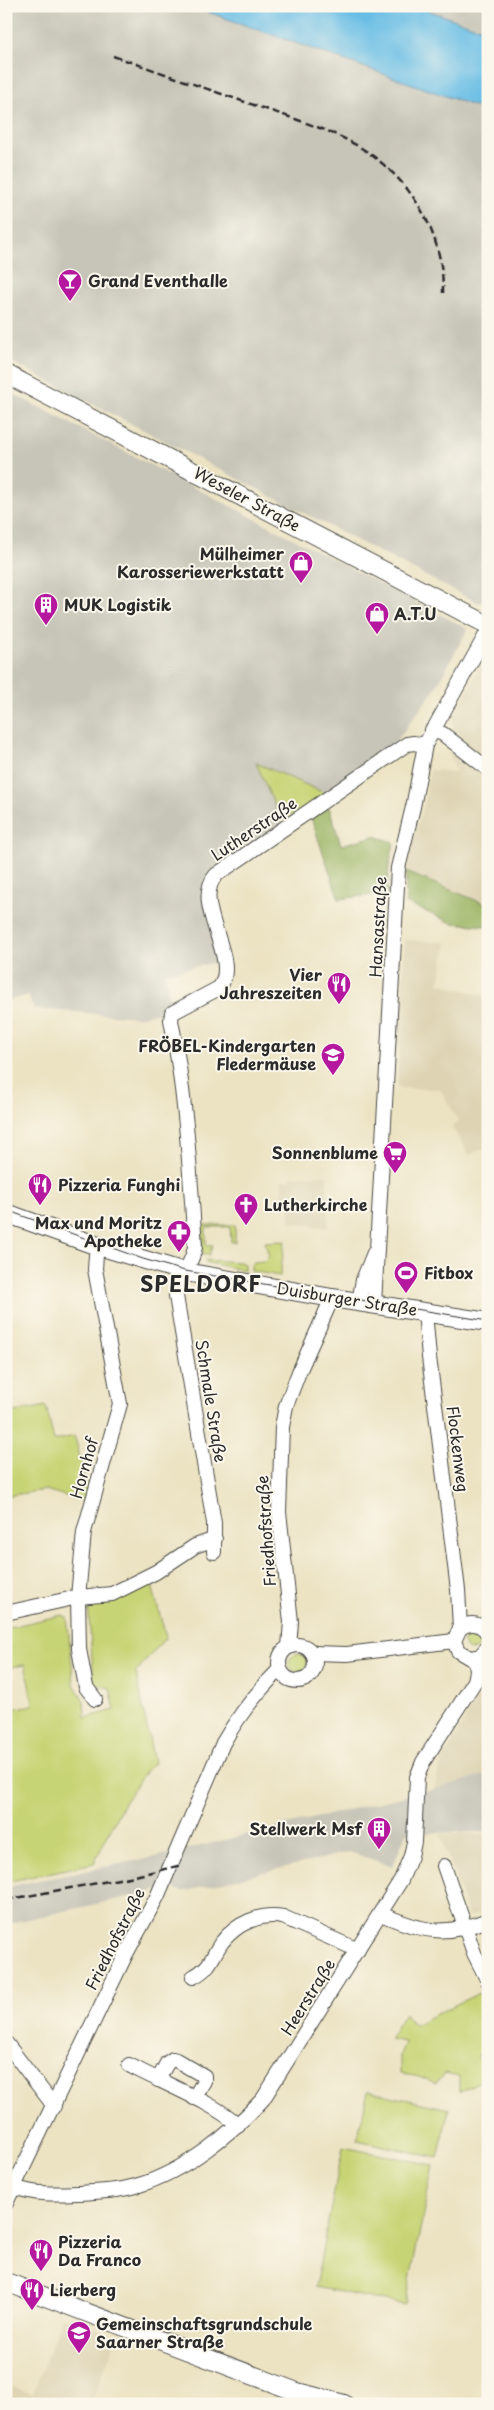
<svg xmlns="http://www.w3.org/2000/svg" width="494" height="2410" viewBox="0 0 494 2410" font-family="'Playpen Sans',sans-serif">
<rect width="100%" height="100%" fill="#fbf7ec"/>
<filter id="ink" filterUnits="userSpaceOnUse"><feTurbulence type="fractalNoise" baseFrequency=".02" numOctaves="2"/><feDisplacementMap in="SourceGraphic" scale="10" xChannelSelector="R" yChannelSelector="G"/><feConvolveMatrix kernelMatrix="1 2 1 2 8 2 1 2 1" color-interpolation-filters="sRGB"/></filter>
<filter id="wash" filterUnits="userSpaceOnUse"><feTurbulence type="fractalNoise" baseFrequency=".0096" numOctaves="4" result="noise"/><feDisplacementMap in="SourceGraphic" scale="20" xChannelSelector="R" yChannelSelector="G"/><feGaussianBlur stdDeviation="1.12" result="paint"/><feColorMatrix in="noise" values="0 0 0 0 0 0 0 0 0 0 0 0 0 0 0 0 0 1.4 0 .05"/><feComposite in="paint" operator="in"/></filter>
<g filter="url(#wash)">
<rect width="100%" height="100%" fill="#ece3c3"/>
<!-- built -->
<g fill="#ded4b4">
<path d="M488,651V905L407,872L408,855L425,802L430,770L456,772L449,751L454,717Z"/>
<path d="M405,940L447,943L439,983L488,997V1146L469,1155L452,1127L459,1122L440,1089L397,1088Z"/>
<path d="M327,1175L328,1228L290,1222L289,1205H282V1180H291V1176Z"/>
<path d="M483,1687L488,1690V1774L434,1789L442,1760Z"/>
<path d="M440,1834H488V1910L469,1917Z"/>
<path d="M62,2317L117,2336L93,2398L104,2404H6V2384L33,2394Z"/>
</g>
<!-- industrial -->
<g fill="#c7c5b8">
<path d="M6,6H191L488,111V601L478,603L6,359Z"/>
<path d="M415,6H488V31Z"/>
<path d="M6,390L468,629L435,689L387,754L327,794L256,764L283,825L212,872L205,880L202,892L218,962L165,973L171,1007L155,1013L138,1017L34,1009L28,996L6,1000Z"/>
<path d="M488,1774V1832L406,1833L393,1866L349,1852L182,1892L173,1887L6,1924V1887L159,1856L434,1789Z"/>
</g>
<!-- green -->
<g fill="#c7d475" stroke="#798050">
<path d="M256,763L327,794L305,809L281,820Z"/>
<path d="M201,1225H235V1242H231L230,1227H206V1245H213L209,1255H203Z"/>
<path d="M285,1241L280,1276L251,1271V1265L254,1262L265,1261L269,1257L265,1242Z"/>
<path d="M205,1260L240,1262L244,1264V1270L207,1263Z"/>
<path d="M46,1406L54,1441L74,1436L76,1441L87,1485L83,1501L45,1490L6,1496V1409L15,1412Z"/>
<path d="M151,1582L166,1637L136,1672L154,1763L148,1768L122,1806L94,1863L6,1882V1710L33,1705L25,1665L6,1668V1628L62,1615L67,1617L74,1684L84,1702L85,1718L115,1710L110,1688L94,1684L88,1604L115,1602Z"/>
<circle cx="472" cy="1641" r="9"/>
<circle cx="298" cy="1663" r="9"/>
<path d="M483,1991L488,1997V2049L477,2056L488,2070V2077L459,2092V2076L444,2073L436,2084L419,2077L400,2073V2055L405,2042L389,2039L405,2013L414,2025Z"/>
<path d="M368,2091L449,2109L438,2158L357,2140Z"/>
<path d="M343,2147L433,2165L405,2305L315,2287Z"/>
</g>
<!-- forest -->
<g fill="#9db666" stroke="#647048">
<path d="M329,807L341,845L374,836L394,842L389,866L387,893L339,899L311,818Z"/>
<path d="M406,872L488,905V928L486,926L452,923L406,903Z"/>
</g>
<!-- water -->
<path fill="#68bde5" stroke="#4a7488" d="M191,6H415L488,31V111Z"/>
</g>
<g filter="url(#ink)">
<g fill="none" stroke-linecap="round" stroke-linejoin="round">
<defs>
<g id="minor">
<path d="M432,730L443,734L488,769"/>
<path d="M359,1302L363,1280L374,1253"/>
<path d="M374,1304L398,868L413,807L425,745L488,631"/>
<path d="M425,1312L429,1357L458,1590L460,1628"/>
<path d="M214,1552V1523L176,1296C178,1277 192,1266 195,1247C190,1171 186,1095 171,1020L172,1013L219,988C242,960 190,904 216,875L407,744L414,743L425,745"/>
<path d="M6,1613L78,1597L112,1594L156,1572L195,1546L215,1539"/>
<path d="M488,1634C481,1623 471,1621 460,1628L454,1641L458,1651L470,1658L480,1656L488,1647"/>
<circle cx="297" cy="1663" r="18"/>
<path d="M289,1647L291,1622L279,1512L282,1427L286,1406L299,1372L332,1298"/>
<path d="M312,1653L347,1654L454,1641"/>
<path d="M95,1699L86,1687L79,1649L78,1597L84,1532L120,1404L95,1269L96,1255L99,1246"/>
<path d="M444,1866L474,1953L488,1981"/>
<path d="M381,1914C423,1932 444,1937 488,1920"/>
<path d="M193,1977C212,1967 211,1957 222,1942C237,1923 260,1913 283,1917L358,1950"/>
<path d="M6,2043L54,2106"/>
<path d="M129,2065C158,2081 215,2103 238,2125"/>
<path d="M158,2080L167,2063L173,2059L176,2060L204,2076V2081L194,2098"/>
<path d="M14,2187C36,2195 55,2194 78,2193C98,2192 120,2191 139,2185C185,2171 231,2134 263,2099L401,1880L411,1856L414,1842L417,1777L423,1762L475,1681L477,1671L475,1658"/>
<path d="M6,2203L126,1954L157,1897L223,1743C238,1716 258,1691 280,1669"/>
</g>
<g id="major">
<path d="M6,374L488,625"/>
<path d="M6,1213L92,1244L185,1272L332,1298L488,1322"/>
<path d="M6,2282L297,2392L344,2404"/>
</g>
</defs>
<!-- minor casing -->
<use href="#minor" stroke="#484742" stroke-width="16"/>
<!-- major casing -->
<use href="#major" stroke="#484742" stroke-width="20"/>
<!-- minor -->
<use href="#minor" stroke="#fff" stroke-width="14"/>
<!-- major -->
<use href="#major" stroke="#fff" stroke-width="18"/>
<!-- tram -->
<path stroke="#2b2b2b" stroke-width="1" d="M6,1210L143,1259L185,1271L488,1321"/>
<!-- rail -->
<g stroke="#2b2b2b" stroke-width="2.5" stroke-dasharray="8 4" stroke-linecap="butt">
<path d="M113,56C158,71 201,87 245,102C279,114 314,124 345,139C404,168 444,227 443,293"/>
<path d="M6,1900L135,1876L182,1865"/>
</g>
</g>
</g>
<!-- icons -->
<defs>
<symbol id="bar-pin" viewBox="-11 -11 22 30"><path d="M0 17L-7.5 6A9.5 9.5 0 1 1 7.5 6Z" fill="#b5179e" stroke="#fbf7ec"/><path d="M-6-5H6L.8 .8V4.5H3.5V6h-7V4.5H-.8V.8Z" fill="#fff"/></symbol>
<symbol id="shop-pin" viewBox="-11 -11 22 30"><path d="M0 17L-7.5 6A9.5 9.5 0 1 1 7.5 6Z" fill="#b5179e" stroke="#fbf7ec"/><path d="M-5-2.5h2.3a2.7 3.5 0 0 1 5.4 0H5L5.5 6h-11ZM-1.5-2.5h3a1.5 2.3 0 0 0-3 0Z" fill="#fff"/></symbol>
<symbol id="building-pin" viewBox="-11 -11 22 30"><path d="M0 17L-7.5 6A9.5 9.5 0 1 1 7.5 6Z" fill="#b5179e" stroke="#fbf7ec"/><path d="M-4-6H4V6H1V3H-1V6H-4ZM-2.5-4.3h1.7v1.8h-1.7ZM.8-4.3h1.7v1.8H.8ZM-2.5-1h1.7V.8h-1.7ZM.8-1h1.7V.8H.8Z" fill="#fff"/></symbol>
<symbol id="restaurant-pin" viewBox="-11 -11 22 30"><path d="M0 17L-7.5 6A9.5 9.5 0 1 1 7.5 6Z" fill="#b5179e" stroke="#fbf7ec"/><path d="M-5-6h1v4h1v-4h1v4h1v-4h1v5L-1.5 .5V6h-2V.5L-5-1ZM5-6V6H3V1.5H1.5Q1.5-4 5-6Z" fill="#fff"/></symbol>
<symbol id="school-pin" viewBox="-11 -11 22 30"><path d="M0 17L-7.5 6A9.5 9.5 0 1 1 7.5 6Z" fill="#b5179e" stroke="#fbf7ec"/><path d="M0-5L7-2L0 1L-7-2ZM-4 1L0 2.5L4 1V4Q0 6-4 4Z" fill="#fff"/></symbol>
<symbol id="supermarket-pin" viewBox="-11 -11 22 30"><path d="M0 17L-7.5 6A9.5 9.5 0 1 1 7.5 6Z" fill="#b5179e" stroke="#fbf7ec"/><path d="M-6-5.5h2.5l.6 2H6L4.5 2H-2.5L-4.4-4H-6ZM-1.5 3.2a1.3 1.3 0 1 0 .1 0ZM3 3.2a1.3 1.3 0 1 0 .1 0Z" fill="#fff"/></symbol>
<symbol id="church-pin" viewBox="-11 -11 22 30"><path d="M0 17L-7.5 6A9.5 9.5 0 1 1 7.5 6Z" fill="#b5179e" stroke="#fbf7ec"/><path d="M-1.2-6h2.4v3.5h3.3v2.4h-3.3V6h-2.4V-.1h-3.3v-2.4h3.3Z" fill="#fff"/></symbol>
<symbol id="pharmacy-pin" viewBox="-11 -11 22 30"><path d="M0 17L-7.5 6A9.5 9.5 0 1 1 7.5 6Z" fill="#b5179e" stroke="#fbf7ec"/><path d="M-2-6h4v4h4v4h-4v4h-4v-4h-4v-4h4Z" fill="#fff"/></symbol>
<symbol id="stadium-pin" viewBox="-11 -11 22 30"><path d="M0 17L-7.5 6A9.5 9.5 0 1 1 7.5 6Z" fill="#b5179e" stroke="#fbf7ec"/><path d="M0-5a6.5 5 0 1 0 0 10a6.5 5 0 1 0 0-10ZM-3.5-1.8h7v3.6h-7Z" fill="#fff"/></symbol>
</defs>
<g fill-rule="evenodd">
<use href="#bar-pin" x="56" y="267" width="28" height="38"/>
<use href="#shop-pin" x="287" y="549" width="28" height="38"/>
<use href="#building-pin" x="32" y="591" width="28" height="38"/>
<use href="#shop-pin" x="363" y="600" width="28" height="38"/>
<use href="#restaurant-pin" x="325" y="970" width="28" height="38"/>
<use href="#school-pin" x="319" y="1041" width="28" height="38"/>
<use href="#supermarket-pin" x="381" y="1139" width="28" height="38"/>
<use href="#restaurant-pin" x="26" y="1171" width="28" height="38"/>
<use href="#church-pin" x="232" y="1191" width="28" height="38"/>
<use href="#pharmacy-pin" x="165" y="1218" width="28" height="38"/>
<use href="#stadium-pin" x="392" y="1259" width="28" height="38"/>
<use href="#building-pin" x="365" y="1815" width="28" height="38"/>
<use href="#restaurant-pin" x="27" y="2237" width="28" height="38"/>
<use href="#restaurant-pin" x="18" y="2276" width="28" height="38"/>
<use href="#school-pin" x="65" y="2319" width="28" height="38"/>
</g>
<g text-anchor="middle" stroke-width="4" stroke-linejoin="round" paint-order="stroke">
<!-- poi labels -->
<g font-size="16" font-weight="bold" fill="#2b2b2b" stroke="#fbf7ec" text-anchor="start">
<text x="88" y="287">Grand Eventhalle</text>
<text x="284" y="560" text-anchor="end">Mülheimer<tspan x="284" dy="18">Karosseriewerkstatt</tspan></text>
<text x="64" y="611">MUK Logistik</text>
<text x="394" y="620">A.T.U</text>
<text x="322" y="981" text-anchor="end">Vier<tspan x="322" dy="18">Jahreszeiten</tspan></text>
<text x="316" y="1052" text-anchor="end">FRÖBEL-Kindergarten<tspan x="316" dy="18">Fledermäuse</tspan></text>
<text x="378" y="1159" text-anchor="end">Sonnenblume</text>
<text x="58" y="1191">Pizzeria Funghi</text>
<text x="264" y="1211">Lutherkirche</text>
<text x="162" y="1229" text-anchor="end">Max und Moritz<tspan x="162" dy="18">Apotheke</tspan></text>
<text x="424" y="1279">Fitbox</text>
<text x="362" y="1835" text-anchor="end">Stellwerk Msf</text>
<text x="58" y="2248">Pizzeria<tspan x="58" dy="18">Da Franco</tspan></text>
<text x="50" y="2296">Lierberg</text>
<text x="96" y="2330">Gemeinschaftsgrundschule<tspan x="96" dy="18">Saarner Straße</tspan></text>
</g>
<!-- street labels -->
<g font-size="16" fill="#2b2b2b" stroke="#fbf7ec">
<text transform="translate(247 499) rotate(28)" y="6">Weseler Straße</text>
<text transform="translate(254 829) rotate(-34)" y="6">Lutherstraße</text>
<text transform="translate(378 927) rotate(-87)" y="6">Hansastraße</text>
<text transform="translate(347 1299) rotate(9)" y="6">Duisburger Straße</text>
<text transform="translate(211 1401) rotate(81)" y="6">Schmale Straße</text>
<text transform="translate(458 1449) rotate(83)" y="6">Flockenweg</text>
<text transform="translate(84 1468) rotate(-74)" y="6">Hornhof</text>
<text transform="translate(266 1531) rotate(-94)" y="6">Friedhofstraße</text>
<text transform="translate(115 1939) rotate(-63)" y="6">Friedhofstraße</text>
<text transform="translate(308 1997) rotate(-58)" y="6">Heerstraße</text>
</g>
<!-- district labels -->
<g font-size="21" font-weight="bold" letter-spacing="1" fill="#2b2b2b" stroke="#fbf7ec">
<text x="201" y="1292">SPELDORF</text>
</g>
</g>
<!-- margin -->
<rect width="494" height="2410" fill="none" stroke="#fbf7ec" stroke-width="25"/>
</svg>
